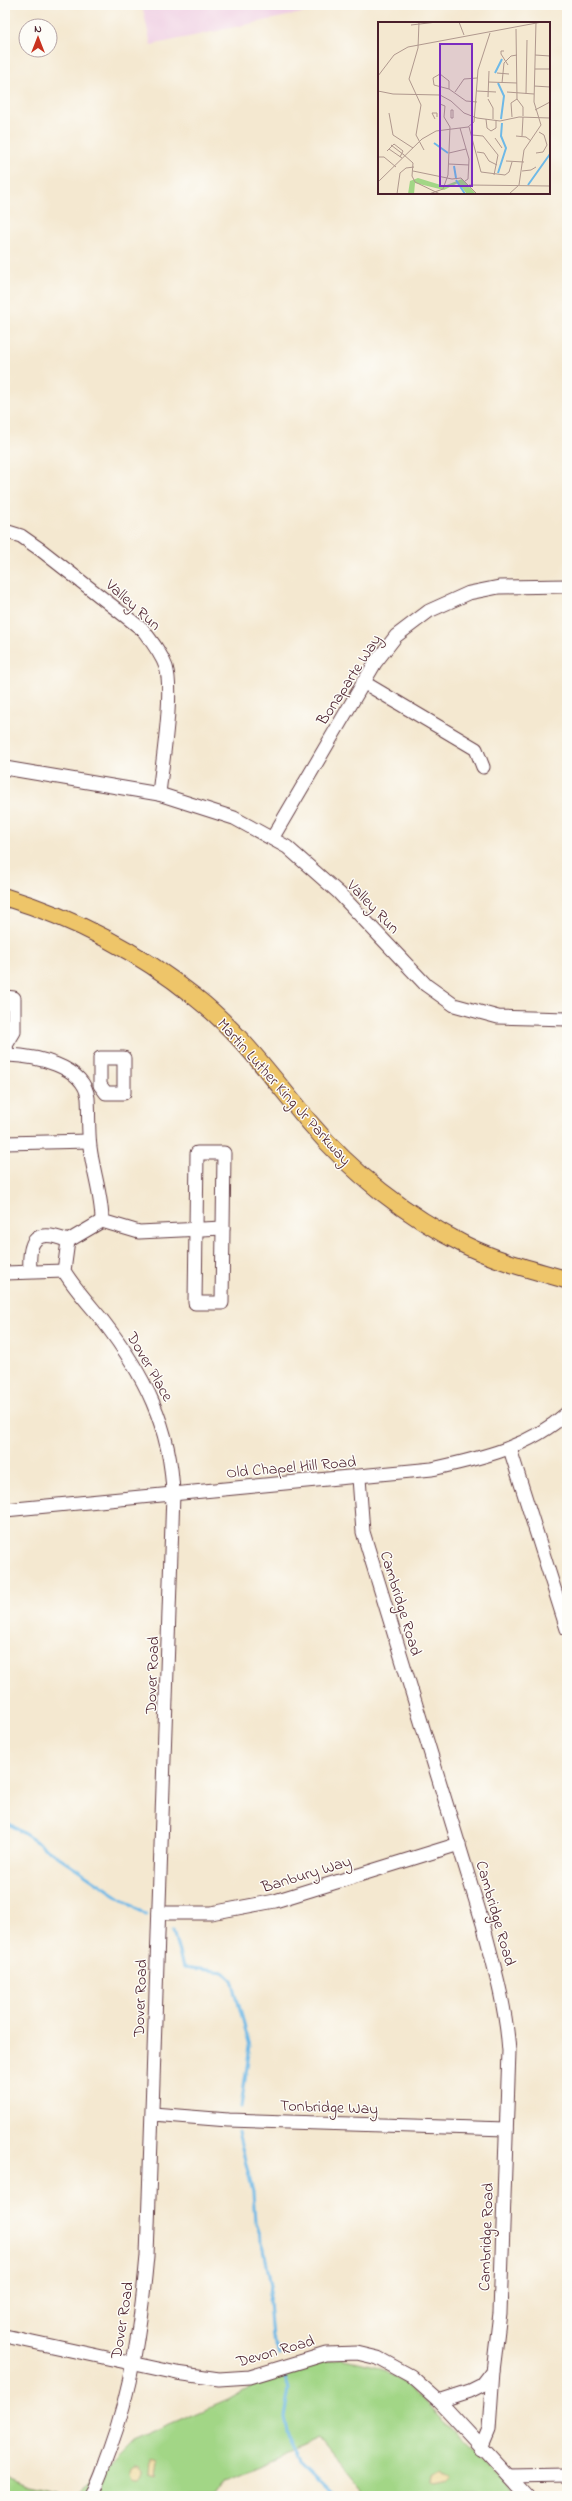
<svg xmlns="http://www.w3.org/2000/svg" width="572" height="2501" viewBox="0 0 572 2501" font-family="'Indie Flower',sans-serif">
<rect width="100%" height="100%" fill="#fdfcf7"/>
<filter id="ink" filterUnits="userSpaceOnUse"><feTurbulence type="fractalNoise" baseFrequency=".025" numOctaves="2"/><feDisplacementMap in="SourceGraphic" scale="8" xChannelSelector="R" yChannelSelector="G"/><feConvolveMatrix kernelMatrix="1 2 1 2 8 2 1 2 1" color-interpolation-filters="sRGB"/></filter>
<filter id="wash" filterUnits="userSpaceOnUse"><feTurbulence type="fractalNoise" baseFrequency=".012" numOctaves="4" result="noise"/><feDisplacementMap in="SourceGraphic" scale="16" xChannelSelector="R" yChannelSelector="G"/><feGaussianBlur stdDeviation="0.9" result="paint"/><feColorMatrix in="noise" values="0 0 0 0 0 0 0 0 0 0 0 0 0 0 0 0 0 1.4 0 .05"/><feComposite in="paint" operator="in"/></filter>
<g filter="url(#wash)">
<rect width="100%" height="100%" fill="#f4e8d0"/>
<!-- built -->
<path fill="#f0d0e4" d="M142,5H339L151,45Z"/>
<!-- green -->
<g fill="#a2d686" stroke="#767a58">
<path d="M340,2358L379,2367L405,2384L475,2452L515,2496H366L318,2438L226,2479L214,2496H75L86,2487L132,2441L228,2400L258,2383L299,2366Z"/>
<path d="M5,2477L28,2487L69,2496H5Z"/>
</g>
<!-- sand -->
<g fill="#eeda9e" stroke="#9c7c64">
<path d="M151,2460L157,2462L155,2477L150,2475Z"/>
<circle cx="137" cy="2472" r="6"/>
<path d="M440,2471L452,2479L450,2483L436,2486L432,2484L433,2476Z"/>
</g>
<g fill="none" stroke-linecap="round" stroke-linejoin="round">
<!-- stream -->
<g stroke="#6eb9e7" stroke-width="3">
<path d="M5,1821L146,1915"/>
<path d="M173,1931L183,1967L224,1972L232,1980L250,2046L241,2107"/>
<path d="M238,2132L253,2192L255,2223L264,2249L271,2286L269,2301L272,2338L280,2355"/>
<path d="M284,2375L289,2390L284,2417L290,2445L298,2460L335,2496"/>
</g>
</g>
</g>
<g filter="url(#ink)">
<g fill="none" stroke-linecap="round" stroke-linejoin="round">
<defs>
<g id="minor">
<path d="M5,531L21,536L41,550L143,630C152,642 161,653 166,667C174,692 162,764 159,794L5,768"/>
<path d="M363,682L476,749L483,767"/>
<path d="M159,794L234,818L287,847L339,893L426,985L454,1005L498,1017L567,1019"/>
<path d="M273,837L375,663L396,636L429,611L469,593L499,587L567,586"/>
<path d="M5,997L14,998V1032L5,1047"/>
<path d="M6,1047L8,1055C34,1056 84,1065 88,1098C89,1114 88,1130 90,1147C93,1172 102,1196 102,1221"/>
<path d="M100,1058H124V1093H106L100,1085Z"/>
<path d="M5,1143L89,1141"/>
<path d="M197,1153H224L222,1303H195Z"/>
<path d="M102,1221L139,1232L223,1228"/>
<path d="M30,1270C28,1239 36,1228 68,1241"/>
<path d="M5,1273L64,1271"/>
<path d="M510,1449L567,1629"/>
<path d="M359,1478L363,1532L483,1924C494,1966 506,2007 509,2051L500,2313L493,2371L482,2385L470,2391L439,2401"/>
<path d="M5,1510L432,1469C481,1458 528,1448 567,1413"/>
<path d="M159,1913H211L275,1901L459,1844"/>
<path d="M153,2114L228,2120L506,2129"/>
<path d="M5,2336L177,2373L219,2379L250,2377L326,2354L357,2353L378,2358L411,2376L439,2401L527,2496"/>
<path d="M481,2448L489,2429L493,2371"/>
<path d="M509,2476L567,2475"/>
<path d="M90,2496C99,2482 103,2466 109,2451C132,2389 141,2322 147,2256L173,1494C171,1427 144,1374 103,1321C90,1305 75,1289 64,1271L68,1241L102,1221"/>
</g>
<path id="major" d="M5,897C73,918 139,952 195,997C241,1033 273,1079 310,1123C351,1172 407,1216 465,1245C497,1261 533,1270 567,1280"/>
</defs>
<!-- minor casing -->
<use href="#minor" stroke="#643d44" stroke-width="15"/>
<!-- major casing -->
<use href="#major" stroke="#643d44" stroke-width="19"/>
<!-- minor -->
<use href="#minor" stroke="#fff" stroke-width="13"/>
<!-- major -->
<use href="#major" stroke="#eec569" stroke-width="17"/>
</g>
</g>
<g text-anchor="middle" stroke-width="3" stroke-linejoin="round" paint-order="stroke">
<!-- street labels -->
<g font-size="16" fill="#4a1f2b" stroke="#fdfcf7">
<text transform="translate(134 604) rotate(42)" y="6">Valley Run</text>
<text transform="translate(348 679) rotate(-57)" y="6">Bonaparte Way</text>
<text transform="translate(374 906) rotate(46)" y="6">Valley Run</text>
<text transform="translate(285 1091) rotate(48)" y="6">Martin Luther King Jr Parkway</text>
<text transform="translate(151 1366) rotate(60)" y="6">Dover Place</text>
<text transform="translate(291 1466) rotate(-5)" y="6">Old Chapel Hill Road</text>
<text transform="translate(402 1603) rotate(73)" y="6">Cambridge Road</text>
<text transform="translate(151 1675) rotate(-88)" y="6">Dover Road</text>
<text transform="translate(306 1873) rotate(-17)" y="6">Banbury Way</text>
<text transform="translate(497 1913) rotate(74)" y="6">Cambridge Road</text>
<text transform="translate(139 1998) rotate(-88)" y="6">Dover Road</text>
<text transform="translate(329 2106) rotate(2)" y="6">Tonbridge Way</text>
<text transform="translate(485 2237) rotate(-88)" y="6">Cambridge Road</text>
<text transform="translate(121 2320) rotate(-81)" y="6">Dover Road</text>
<text transform="translate(275 2350) rotate(-16)" y="6">Devon Road</text>
</g>
</g>
<!-- overview -->
<g transform="translate(378 22)">
<rect width="172" height="172" fill="#f4e8d0"/>
<path d="M40,156L66,164L84,157L98,172H89L80,161L66,168L37,161L36,172H30L32,159Z" fill="#a2d686"/>
<path fill="none" stroke="#6eb9e7" stroke-width="2" d="M117,51L124,37M120,61L126,74L123,97M56,121L70,131M76,144L78,156M120,151L128,126L123,114L124,101M78,158L87,172M150,163L172,132"/>
<path fill="none" stroke="#b0988e" stroke-width="1" d="M41,0L40,26L31,57L43,83L38,113L46,128M81,0L86,13M33,3L59,0M138,7L139,77L145,85V94M126,29H123V32L130,43M157,33L172,34M157,47H172M119,51L131,52M62,52L71,59V67L56,63L55,56ZM0,54L16,33L30,25L164,0M110,60L139,61M124,61L126,41L133,34L139,33M156,64L172,65M71,67L88,79L99,80M0,69L15,72L62,73L73,79L86,91L99,96L122,99L141,95L172,96M99,69L118,70M77,70L86,57L99,56M129,70L156,72M148,72L149,18M110,75L111,49M110,77L115,86V97M75,88V96H73V88ZM157,88L172,80M11,91L15,113L35,126M134,95L133,81L139,77M57,97L54,91H59V95M108,97L109,106L113,109L118,106V99M91,105L103,150M82,106L91,137L90,157L87,159M94,113L105,114L120,133L116,153M138,114L148,115L153,119M144,114L145,95M117,116L124,126M13,123L26,133M11,127L24,136M9,129L16,122L25,129L22,135M99,130L106,131L111,139L119,143M71,131L88,127M158,131L165,130L169,123L166,113L161,110M25,132L35,141L34,154L37,160L62,172M0,135H6L18,145M128,139L146,140M71,142L91,143M35,149L74,157L83,156L99,172M144,149L153,148L158,145M103,150L127,153L131,150L134,140M0,160L44,117L58,109L90,105L96,100L100,48L112,11M91,163L172,164M19,172L22,151L28,146L36,145M51,172L65,167L70,153L72,105L66,95L67,84L62,82M131,172L141,163L146,128L163,103L156,80L158,0"/>
<path fill="#7b2cbf" fill-opacity="0.15" stroke="#7b2cbf" stroke-width="2" d="M62,22H94V164H62Z"/>
<rect width="172" height="172" fill="none" stroke="#4a1f2b" stroke-width="2"/>
</g>
<!-- margin -->
<rect width="572" height="2501" fill="none" stroke="#fdfcf7" stroke-width="20"/>
<!-- north arrow -->
<g transform="translate(38 38)"><circle r="19" fill="#fdfcf7" stroke="#b5a4a5"/>
<path d="M0-3L7 15L0 10L-7 15Z" fill="#c8321e"/>
<text y="-6" font-size="11" font-weight="bold" text-anchor="middle" fill="#4a1f2b">N</text>
</g>
</svg>
